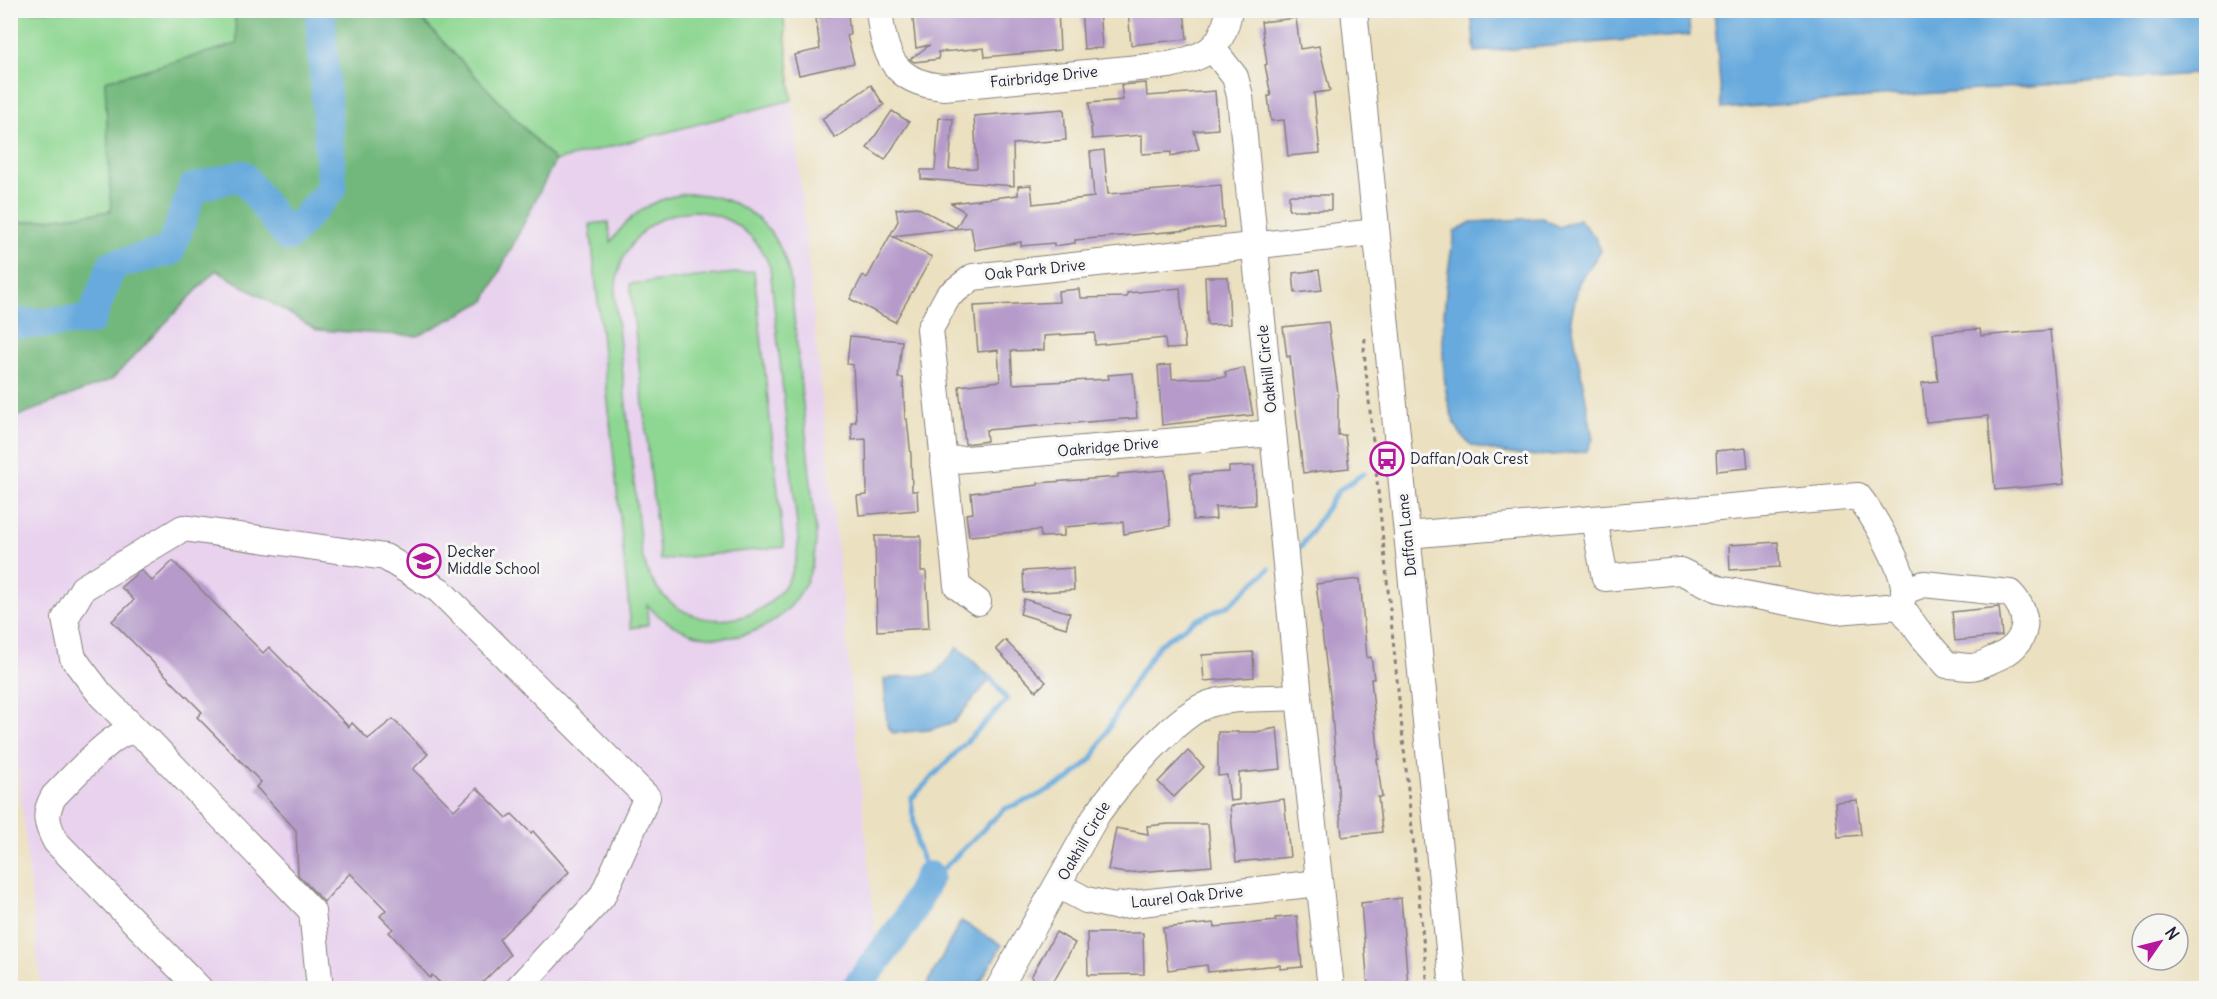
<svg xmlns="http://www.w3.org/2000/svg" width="2217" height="999" viewBox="0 0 2217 999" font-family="Delius,sans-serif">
<rect width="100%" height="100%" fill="#f6f6f2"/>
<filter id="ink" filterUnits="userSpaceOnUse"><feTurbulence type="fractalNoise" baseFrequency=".0167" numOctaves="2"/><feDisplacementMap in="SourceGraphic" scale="12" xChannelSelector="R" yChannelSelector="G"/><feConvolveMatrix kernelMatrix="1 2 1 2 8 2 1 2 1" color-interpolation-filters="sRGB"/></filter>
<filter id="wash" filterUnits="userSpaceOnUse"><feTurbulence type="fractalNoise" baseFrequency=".008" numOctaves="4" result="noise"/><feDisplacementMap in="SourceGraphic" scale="24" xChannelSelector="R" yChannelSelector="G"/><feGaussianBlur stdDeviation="1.35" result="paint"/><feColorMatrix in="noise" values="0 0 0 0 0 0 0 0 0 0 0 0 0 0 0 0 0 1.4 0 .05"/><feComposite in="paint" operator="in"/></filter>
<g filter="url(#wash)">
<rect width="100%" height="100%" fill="#ebe0bf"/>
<!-- built -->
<path fill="#e8d2ee" d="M792,100L881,988H41L11,704L10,419L112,379L216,270L317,330L485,301L555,161Z"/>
<!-- green -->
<g fill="#8ed792" stroke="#587c66" stroke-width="1.5" fill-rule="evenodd">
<path d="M10,11H234L238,44L105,81L112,211L11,224Z"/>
<path d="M414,11H783L792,100L555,161Z"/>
<path d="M684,194C738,192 779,224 790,277L816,534C817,628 713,673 647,605L648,625L631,628L590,224L608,222L611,242C628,215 652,199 684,194ZM697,211C732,216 757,234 770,267L798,535C801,638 660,652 641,549L615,298C616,249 647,212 697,211Z"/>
<path d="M754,271L784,547L660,560L630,284Z"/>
</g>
<!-- forest -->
<path fill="#72b87c" stroke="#4a6d5c" stroke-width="1.5" d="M234,11H414L555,161L485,301L418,336L317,330L216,270L112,379L11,419V224L111,211L105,81L237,44Z"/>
<!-- water -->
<g fill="#68aadd" stroke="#45668c" stroke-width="1.5">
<path d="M1471,11H1688L1690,35L1475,52Z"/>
<path d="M1714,11H2206V73L1722,109Z"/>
<path d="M1542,218L1559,227L1579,219L1595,237L1601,251L1579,282L1571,318L1593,439L1587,451C1552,456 1521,459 1487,449C1481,448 1474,447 1470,444C1428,411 1445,279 1455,231L1471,222Z"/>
<path d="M958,647L991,678L954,722L929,730L893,733L887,726L884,679L935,674Z"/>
<path d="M961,921L1002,945L977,988H925Z"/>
</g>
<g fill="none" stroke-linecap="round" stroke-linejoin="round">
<!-- stream -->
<g stroke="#68aadd" stroke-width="5">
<path d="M1301,547L1338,491L1364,473"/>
<path d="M991,678L1007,700L911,799L917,845L929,876L944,868L1004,809L1035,797L1069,779L1092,759L1133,683L1159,645L1194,621L1229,605L1269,569"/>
</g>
<!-- river -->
<g stroke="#68aadd" stroke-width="30">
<path d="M10,320L23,324L91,320L112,265L170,251L193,188L242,175L288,237L332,188L320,10"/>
<path d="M856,988L907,920L929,876"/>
</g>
</g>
<g id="blocks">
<!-- building -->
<g fill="#b69bca">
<path d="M912,10H987V16L1020,13L1019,10H1058L1060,50L985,57L984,48L953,51L938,52L939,59L914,62L910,59L930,45L916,48Z"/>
<path d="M1081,10H1099L1102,48L1084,49Z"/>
<path d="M1128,10H1184L1187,39L1131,45Z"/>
<path d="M848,14L850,35L847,36L854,63L799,75L794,55L820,49L816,18Z"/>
<path d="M1296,18L1300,49L1319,46L1330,91L1314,93L1320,153L1288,156L1284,120L1271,121L1268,96H1271L1265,65L1267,64L1261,22Z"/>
<path d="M1146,83L1147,96L1215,91L1218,129L1194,131L1199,149L1171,156V152L1142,154V135L1092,139L1089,103L1123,100L1121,85Z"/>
<path d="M871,85L884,105L835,138L822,119Z"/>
<path d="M1064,109L1066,140L1013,144L1014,186L921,179V170H935L939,118L953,119L949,169L977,168L974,116Z"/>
<path d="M892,111L909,122L885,160L867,148Z"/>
<path d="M1104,150L1108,194L1221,185L1224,227L1075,240V243L1054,246V243L1021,246V242L975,250L971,227L892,236L932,257L895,322L850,299L863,275L867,278L898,221L896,209L917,207L956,228L965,212L951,203L1018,195V186L1031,185L1033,204L1094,197L1090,152Z"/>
<rect x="1289" y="195" width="42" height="15"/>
<path d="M1319,270L1322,290L1295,293L1293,273Z"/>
<path d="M1205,277H1228L1230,324L1207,325Z"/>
<path d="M1180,288L1185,348L1166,349L1165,338L1095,345V333L1044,336V350L1011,351L1013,384L1109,379L1108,375L1133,373L1137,418L986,430L987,441L965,444L959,386L1000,381L998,350L978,352L974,306L1059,302L1058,291L1079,289L1080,298L1127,297V293Z"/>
<path d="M1328,322L1338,393V435H1345L1349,468L1303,473L1290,356L1287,357L1283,327Z"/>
<path d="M1980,329L1981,336L2050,330L2065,483L1995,490L1988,416L1926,422L1922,383L1938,381L1933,333Z"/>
<path d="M850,336L902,341L898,378H903L905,419H907L911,456L912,491H917L918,510L859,515L857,496L867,495L866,439L852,440L851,422H856L853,365L847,364Z"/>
<path d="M1171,365L1172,379L1226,377L1225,372L1244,368L1253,415L1162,425L1158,366Z"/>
<path d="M1746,448L1748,468L1717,471L1716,451Z"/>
<path d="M1254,466L1255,505L1215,507L1216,519L1193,520L1190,474L1229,472V467Z"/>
<path d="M1165,470L1170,526L1124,534L1123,522L1064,527V536L1041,537L1040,530L969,536L966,514L973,513L971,493L1038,485V483L1118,477V474Z"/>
<path d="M875,536H921V571H926L929,628L877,631Z"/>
<path d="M1778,542L1780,567L1730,570L1729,545Z"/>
<path d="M173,561L263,653L269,647L349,727L352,723L368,739L393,719L428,754L413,769L454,810L477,788L507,818L512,814L531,833L533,831L569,872L499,939L510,955L477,988H445L432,975L430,978L389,932L393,929L380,916L386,910L350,873L324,902L298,875L296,830L256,787L261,782L197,717L202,712L112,621L134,600L121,587L141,570L152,581Z"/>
<path d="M1073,568L1074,590L1024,593L1023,571Z"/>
<path d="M1360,579L1367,658L1371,657L1374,679H1371L1379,759H1377L1382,797H1378L1382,832L1342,837L1331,703L1316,584Z"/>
<path d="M1024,599L1070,613L1066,628L1020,614Z"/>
<path d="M1999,607L2002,636L1955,641L1952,612Z"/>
<path d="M1005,640L1046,682L1036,691L996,649Z"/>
<path d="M1253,652L1254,677L1204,681L1202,655Z"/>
<path d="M1277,728L1281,769L1239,773V800L1230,801L1227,775L1218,776V732H1256Z"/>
<path d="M1188,751L1204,767L1174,797L1158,782Z"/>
<path d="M1284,799L1290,857L1236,862L1230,806Z"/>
<path d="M1857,800L1861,835L1838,837L1835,802Z"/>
<path d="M1169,824H1208L1212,866L1125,873L1108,870L1116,828L1148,834L1147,826Z"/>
<path d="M1401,898L1408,985L1368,987L1361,903Z"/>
<path d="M1297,916L1302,967L1280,969V965L1208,972L1207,965L1168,970L1163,928L1214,923L1215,927L1276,921L1275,918Z"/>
<path d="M1056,932L1075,943L1050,987L1031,977Z"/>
<path d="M1087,933H1143L1144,974L1088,975Z"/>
</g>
</g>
</g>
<g filter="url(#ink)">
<use href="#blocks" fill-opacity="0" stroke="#86817d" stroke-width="1.5"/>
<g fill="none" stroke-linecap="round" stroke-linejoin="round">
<defs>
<g id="minor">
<path d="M879,10C884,56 894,83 944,87L1169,65C1204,57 1223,50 1229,10"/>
<path d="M1354,10L1453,988"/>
<path d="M1213,49L1235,77L1240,96L1299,697L1331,988"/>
<path d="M943,461L1273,433"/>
<path d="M1594,519L1605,578L1680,571L1718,589L1836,611L1900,606"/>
<path d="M1407,535L1858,496C1872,513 1906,571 1904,592C1904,597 1901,602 1900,606L1922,636L1947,665C1955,665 1963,667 1971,667C1979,667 1987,662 1994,659C2026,646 2035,619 2010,593L1924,584L1904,591"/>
<path d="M978,602L957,586L930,329L948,296L973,277L1376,232"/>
<path d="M139,733L101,695L73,658L65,619L83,588L183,528L385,557L439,590L647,797L602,897L518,988"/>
<path d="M1058,885L1086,900L1114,906L1319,883"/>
<path d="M199,988L56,842C47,825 43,814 54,796C69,781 107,739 125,733C135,729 143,736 150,742L312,911L320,988"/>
<path d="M999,988L1097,814C1118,785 1178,711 1212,703C1237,696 1272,699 1299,697"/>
</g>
</defs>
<!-- minor casing -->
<use href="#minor" stroke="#86817d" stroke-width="28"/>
<!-- path -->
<path stroke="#86817d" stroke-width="3" stroke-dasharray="4.5 4.5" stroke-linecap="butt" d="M1365,338L1364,351L1428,988"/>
<!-- minor -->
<use href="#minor" stroke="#fff" stroke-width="26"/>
</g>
</g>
<!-- icons -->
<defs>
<symbol id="bus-ring" viewBox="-11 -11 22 22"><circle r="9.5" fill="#f6f6f2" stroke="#b5179e" stroke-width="1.5"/><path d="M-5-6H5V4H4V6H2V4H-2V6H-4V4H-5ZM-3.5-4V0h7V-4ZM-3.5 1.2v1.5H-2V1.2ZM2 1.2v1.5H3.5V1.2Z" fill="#b5179e"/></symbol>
<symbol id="school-ring" viewBox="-11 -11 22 22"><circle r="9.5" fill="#f6f6f2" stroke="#b5179e" stroke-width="1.5"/><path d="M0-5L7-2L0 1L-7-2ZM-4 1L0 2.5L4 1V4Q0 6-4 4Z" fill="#b5179e"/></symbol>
</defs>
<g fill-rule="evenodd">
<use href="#bus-ring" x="1368" y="440" width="38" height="38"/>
<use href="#school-ring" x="405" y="542" width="38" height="38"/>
</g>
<g text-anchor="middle" stroke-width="6" stroke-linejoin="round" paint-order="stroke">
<!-- street labels -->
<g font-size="15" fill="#22223b" stroke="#f6f6f2">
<text transform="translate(1044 77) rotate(-6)" y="5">Fairbridge Drive</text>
<text transform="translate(1035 270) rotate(-6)" y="5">Oak Park Drive</text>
<text transform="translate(1267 369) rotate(-96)" y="5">Oakhill Circle</text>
<text transform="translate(1108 447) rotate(-5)" y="5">Oakridge Drive</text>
<text transform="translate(1407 535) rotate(-96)" y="5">Daffan Lane</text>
<text transform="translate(1084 841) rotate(-60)" y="5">Oakhill Circle</text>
<text transform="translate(1187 897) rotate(-6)" y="5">Laurel Oak Drive</text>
</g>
<!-- poi labels -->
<g font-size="15" fill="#22223b" stroke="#f6f6f2" text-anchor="start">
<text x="1410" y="464">Daffan/Oak Crest</text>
<text x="447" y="557">Decker<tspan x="447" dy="17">Middle School</tspan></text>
</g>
</g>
<!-- margin -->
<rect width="2217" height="999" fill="none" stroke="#f6f6f2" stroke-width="36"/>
<!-- north arrow -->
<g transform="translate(2160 942) rotate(55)"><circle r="28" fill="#f6f6f2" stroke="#a1a1a9" stroke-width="1.5"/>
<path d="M0-4.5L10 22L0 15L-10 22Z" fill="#b5179e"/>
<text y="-9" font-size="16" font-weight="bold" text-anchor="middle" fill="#22223b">N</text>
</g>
</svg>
